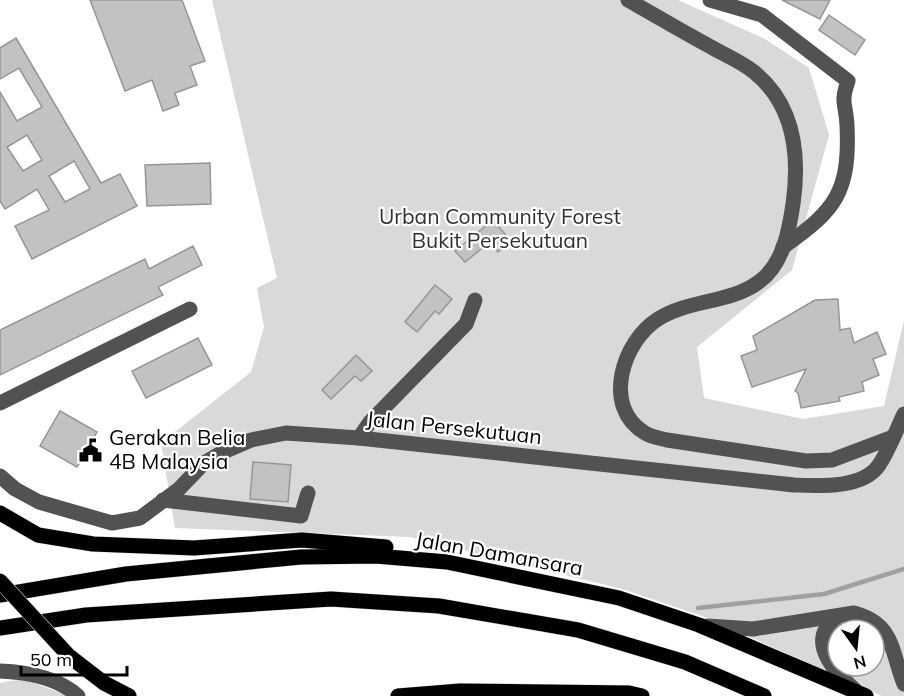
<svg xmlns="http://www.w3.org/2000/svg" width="904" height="696" viewBox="0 0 904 696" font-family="Mulish,sans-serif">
<rect width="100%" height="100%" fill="#fff"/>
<!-- green -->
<g fill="#d9d9d9" fill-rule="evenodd">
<path d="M212,0H678L765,39L809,68L829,135L792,270L697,347L704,398L803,419L884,406L904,320V696H882L705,617L622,589L410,537L175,528L161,443L251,372L264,327L257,288L277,278ZM838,630H874V666H838Z"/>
<path d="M23,679L69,696H0V683Z"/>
</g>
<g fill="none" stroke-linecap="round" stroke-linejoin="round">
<!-- stream -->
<path stroke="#a0a0a0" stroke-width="4.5" d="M698,608L824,594L904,569"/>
</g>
<!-- building -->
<g fill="#c2c2c2" stroke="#969696" stroke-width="1.5" fill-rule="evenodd">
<path d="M90,0H182L205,61L190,66L197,85L175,93L179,105L163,111L152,80L125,91Z"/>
<path d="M782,0H830L820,19Z"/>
<path d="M829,15L865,40L855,55L819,30Z"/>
<path d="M16,38L101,183L120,174L137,206L32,259L15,226L49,210L37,189L5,209L0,201V92L17,121L42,107L19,68L0,79V48ZM27,135L42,160L23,171L7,147ZM74,161L90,189L65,202L49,176Z"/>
<path d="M210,163L211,204L147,206L145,165Z"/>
<path d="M493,220L511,241L498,252L490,242L465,262L455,251Z"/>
<path d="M193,246L202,265L158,287L163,295L0,375V330L145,259L149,269Z"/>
<path d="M435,285L452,299L439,314L435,311L417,332L405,322Z"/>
<path d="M838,299L840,330L850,328L854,343L877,332L886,354L873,359L879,375L862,382L864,391L839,397L840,401L801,408L798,393L795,391L806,369L752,387L741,356L757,350L753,336L815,300Z"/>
<path d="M198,338L212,365L146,398L132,371Z"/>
<path d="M356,355L372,371L361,381L355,376L331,399L322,390Z"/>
<path d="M60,411L97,432L90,445L96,448L91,457L85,454L77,467L40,446Z"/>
<path d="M253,462L291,465L288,502L250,499Z"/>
</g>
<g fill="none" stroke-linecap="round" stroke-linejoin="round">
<defs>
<g id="major">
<path d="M0,513L38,535L93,544L194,548L302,540L386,547"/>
<path d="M0,595L126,574L301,557L376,556L447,562L619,598L699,625L866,696"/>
<path d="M0,628L86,615L331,599L439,606L578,630L685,662L764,696"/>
<path d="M69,656L104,683L129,696"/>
<path d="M398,696L460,691L629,693L642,696"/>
</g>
</defs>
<!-- major casing -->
<use href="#major" stroke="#dbdbdb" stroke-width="16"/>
<!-- minor -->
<g stroke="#525252" stroke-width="15">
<path d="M628,0C656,16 683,32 711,47C725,55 742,62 754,72C795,105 800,155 793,204C789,231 783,264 760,281C730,304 689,299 658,319C623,341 601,407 645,433C651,437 660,438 667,440L806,461L832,460L893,437"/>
<path d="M710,0L762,15L848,81C840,104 846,103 847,125C850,192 836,210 783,247"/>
<path d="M0,403L190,309"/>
<path d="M359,438L370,422L466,324L475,300"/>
<path d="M0,476L15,489L39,502L112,523L140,518L179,489L204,463L223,452L251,440L286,433L359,438L794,485C818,486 863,489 879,465C889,450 896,431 904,414"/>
<path d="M163,500L301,516L308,493"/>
<path d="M837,617C805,641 834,671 855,690"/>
<path d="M707,626L753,629L854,613C895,624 891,652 904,684"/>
<path d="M0,671C27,672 57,677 78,696"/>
</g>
<!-- major -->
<use href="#major" stroke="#000" stroke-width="15"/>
<defs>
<path id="major-bridge" d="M0,581L69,656"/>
</defs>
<!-- major-bridge casing -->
<use href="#major-bridge" stroke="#dbdbdb" stroke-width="16" stroke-linecap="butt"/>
<!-- major-bridge -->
<use href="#major-bridge" stroke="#000" stroke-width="15"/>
</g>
<!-- icons -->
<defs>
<symbol id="civic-bare" viewBox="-9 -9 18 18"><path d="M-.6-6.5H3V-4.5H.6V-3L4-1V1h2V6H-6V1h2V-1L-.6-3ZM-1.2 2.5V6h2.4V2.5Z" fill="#000" stroke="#fff" stroke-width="2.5" paint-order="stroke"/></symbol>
</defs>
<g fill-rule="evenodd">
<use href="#civic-bare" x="74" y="434" width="33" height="33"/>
</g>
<g text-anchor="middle" stroke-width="4.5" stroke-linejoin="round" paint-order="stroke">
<!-- park labels -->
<g font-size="21" fill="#303030" stroke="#fff">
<text x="500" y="224">Urban Community Forest<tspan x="500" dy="24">Bukit Persekutuan</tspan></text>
</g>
<!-- street labels -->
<g font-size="21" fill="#000" stroke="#fff">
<text transform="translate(454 428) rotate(6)" y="7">Jalan Persekutuan</text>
<text transform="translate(499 554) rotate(10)" y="7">Jalan Damansara</text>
</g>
<!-- poi labels -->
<g font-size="21" fill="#000" stroke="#fff" text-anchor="start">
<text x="109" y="445">Gerakan Belia<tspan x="109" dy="24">4B Malaysia</tspan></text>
</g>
</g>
<!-- north arrow -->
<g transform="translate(856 648) rotate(165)"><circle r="28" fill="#ffffff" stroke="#999999" stroke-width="1.5"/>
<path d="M0-4.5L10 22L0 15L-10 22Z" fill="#000000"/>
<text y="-9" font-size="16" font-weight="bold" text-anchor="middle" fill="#000000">N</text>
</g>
<!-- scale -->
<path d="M21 666v9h106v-9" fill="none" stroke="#000000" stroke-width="3"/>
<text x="30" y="666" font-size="18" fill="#000000" stroke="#ffffff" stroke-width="4.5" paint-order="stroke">50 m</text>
</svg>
